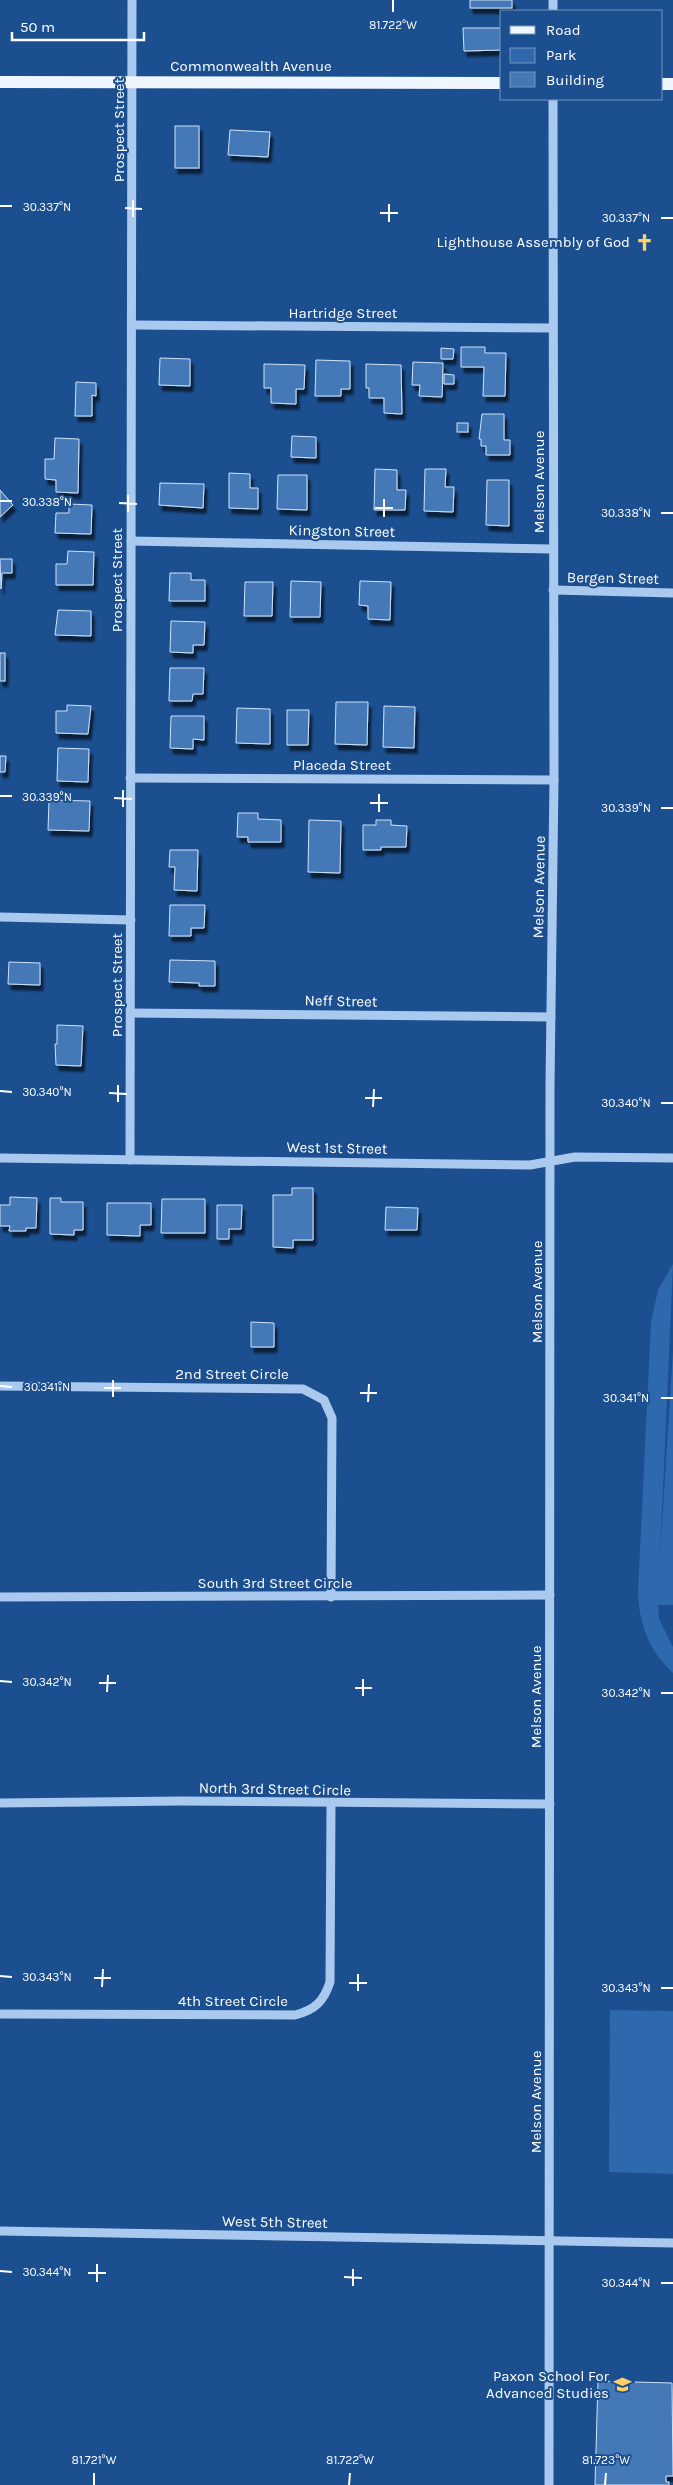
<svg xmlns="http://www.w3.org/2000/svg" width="673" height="2485" viewBox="0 0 673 2485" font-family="Karla,sans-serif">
<defs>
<filter id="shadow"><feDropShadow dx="3" dy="5.5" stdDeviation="1" flood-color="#0009"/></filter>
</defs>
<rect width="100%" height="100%" fill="#1b4f8f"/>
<!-- green -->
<g fill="#2e69ad">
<path d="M673,1264L660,1557L673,1351V1605H658L659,1619L673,1647V1673C649,1651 639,1624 638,1592L651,1322L658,1290Z"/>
<path d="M610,2010L673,2011V2174L609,2172Z"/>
</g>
<!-- building -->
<g fill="#4478b7" stroke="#cfe3fa" filter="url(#shadow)">
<rect x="470" y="0" width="42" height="8"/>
<path d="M463,28H502V50L464,51Z"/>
<rect x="175" y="126" width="24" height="42"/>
<path d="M230,130L270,132L268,157L228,155Z"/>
<path d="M461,347H485V353H506L505,396H483L484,367H461Z"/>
<path d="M441,348L454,349L453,359H441Z"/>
<path d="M160,358L190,359V386L159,385Z"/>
<path d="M316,360L350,361V389H341V396H315Z"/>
<path d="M413,362L443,363L442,397L419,396L420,385H412Z"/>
<path d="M264,364L305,365L304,389H296V404L271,403V388H264Z"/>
<path d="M366,364L401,365L402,414L384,413V398H369V388H366Z"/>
<path d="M444,374L454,375V384H444Z"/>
<path d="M76,382L96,383V396L92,395V416H75Z"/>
<path d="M482,414H504V440H510V455H486V446H481V439H479Z"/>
<rect x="457" y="423" width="11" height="9"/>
<path d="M292,436L316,437V458L291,457Z"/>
<path d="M55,438L79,439L78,493L56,492V480L45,479V459H54Z"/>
<path d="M375,469L397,470V490H406L405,510H374Z"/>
<path d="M425,469H446L445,487H454L453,512L424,511Z"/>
<path d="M229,473L250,474V488H258V509L229,508Z"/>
<path d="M278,475H307V510L277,509Z"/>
<path d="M487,480H509V526L486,525Z"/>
<path d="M160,483L204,484L203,508L159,505Z"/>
<path d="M0,490L13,505L0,517Z"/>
<path d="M69,504L92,505L91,534L55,533L56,513H69Z"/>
<path d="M68,551L94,552L93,585H56V564H67Z"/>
<path d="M0,559H12V573H2L1,589Z"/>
<path d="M170,573H191V580H205V601H169Z"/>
<path d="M291,581L321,582L320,617H290Z"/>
<path d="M360,581L391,582L390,620L368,619V606L359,605Z"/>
<path d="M245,582H273L272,616H244Z"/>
<path d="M58,610L91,611V636L55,635Z"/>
<path d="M171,621L205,622L204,645H193V653L170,652Z"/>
<rect x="0" y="653" width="5" height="28"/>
<path d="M170,668H204L203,694H193L192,701H169Z"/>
<path d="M336,702H368L367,745L335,744Z"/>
<path d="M67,705L91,706L88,734L56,733V711H67Z"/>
<path d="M384,706L415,707L414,748L383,747Z"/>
<path d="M237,708L270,709V744L236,743Z"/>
<path d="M287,710H309L308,745H287Z"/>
<path d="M171,716H204V740L193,739V749L170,748Z"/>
<path d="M58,748L89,749L88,782L57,781Z"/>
<path d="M0,756H6L5,772H0Z"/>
<path d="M49,800L90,801L89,831L48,830Z"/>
<path d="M238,813H258V819L281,820V842H248V837H237Z"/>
<path d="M309,820L341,821L340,873L308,872Z"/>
<path d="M376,820H391V825L407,826L406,847H381V850H363V825H376Z"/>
<path d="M170,850H198L197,891L174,890L175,867H169Z"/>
<path d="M170,905H205L204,928H191V936H169Z"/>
<path d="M170,960L215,961V986H199V983L169,982Z"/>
<path d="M9,962L40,963V985L8,984Z"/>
<path d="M57,1025L83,1026L81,1066L56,1065L55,1044H57Z"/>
<path d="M292,1188H313V1240H293V1248L273,1247V1195H292Z"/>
<path d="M10,1197L37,1198L36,1228H26V1231H9L10,1226H0V1205H10Z"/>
<path d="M50,1198H61V1202H83V1230H74V1235L50,1234Z"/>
<path d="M162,1199H205V1233H161Z"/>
<path d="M107,1203H151V1225H140V1236L107,1235Z"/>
<path d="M217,1205H242L241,1229H229V1239H217Z"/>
<path d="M386,1207L418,1208L417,1230H385Z"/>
<path d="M251,1322L274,1323V1347H251Z"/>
<path d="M598,2381L672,2383L673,2476H666V2482H669V2485H595Z"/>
</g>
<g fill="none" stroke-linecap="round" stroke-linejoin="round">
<!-- minor -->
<g stroke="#a9c9ee" stroke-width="9">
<path d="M553,0V11"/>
<path d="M133,325L553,328"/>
<path d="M131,541L552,549"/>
<path d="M553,590L673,593"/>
<path d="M130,778L554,780"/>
<path d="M0,917L131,920"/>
<path d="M131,1013L551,1017"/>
<path d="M0,1158L530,1165L575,1157L673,1158"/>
<path d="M130,1160L132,0"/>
<path d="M0,1386L303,1389L324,1400L332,1418L331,1597"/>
<path d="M0,1597L550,1595"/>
<path d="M0,1803L180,1801L550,1804"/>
<path d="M0,2014L295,2015C315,2010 324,2001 330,1982L331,1804"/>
<path d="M0,2231L673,2243"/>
<path d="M549,2485L550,1085L554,780L553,99"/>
</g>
<!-- major -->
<g stroke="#f0f6ff" stroke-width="12">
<path d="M0,82L502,83"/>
<path d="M662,84H673"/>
</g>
</g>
<!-- ticks -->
<path fill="none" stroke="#fff" stroke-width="2" d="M393,12V0M0,206H12M125,208L142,209M380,213H398M133,217V200M661,218H673M389,222V204M0,501H12M119,503L137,504M375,508H393M128,512V495M661,513H673M384,517V499M0,796H12M114,798L132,799M370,803H388M123,807V790M661,808H673M379,812V794M0,1091L12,1092M109,1093L127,1094M365,1098H382M118,1102V1085M661,1103H673M373,1107L374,1089M0,1386L12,1387M104,1388H121M360,1393H377M113,1397V1380M661,1398H673M368,1402L369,1384M0,1681L12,1682M99,1683H116M355,1688H372M107,1692L108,1675M661,1693H673M363,1696V1679M0,1976L12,1977M94,1978H111M349,1983H367M102,1987L103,1969M661,1988H673M358,1991V1974M0,2271L12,2272M88,2273H106M344,2277L362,2278M97,2282V2264M661,2283H673M353,2286V2269M94,2485V2473M349,2485L350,2473M605,2485L606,2473"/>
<!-- icons -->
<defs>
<symbol id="church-bare" viewBox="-9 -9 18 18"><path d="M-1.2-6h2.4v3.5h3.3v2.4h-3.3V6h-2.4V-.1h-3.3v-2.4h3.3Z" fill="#ffd166" stroke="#1b4f8f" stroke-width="2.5" paint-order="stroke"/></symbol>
<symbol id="school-bare" viewBox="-9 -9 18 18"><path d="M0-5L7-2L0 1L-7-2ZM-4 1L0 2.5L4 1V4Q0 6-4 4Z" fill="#ffd166" stroke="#1b4f8f" stroke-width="2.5" paint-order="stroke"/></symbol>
</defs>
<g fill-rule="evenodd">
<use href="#church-bare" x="632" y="230" width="25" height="25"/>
<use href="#school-bare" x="610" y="2372" width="25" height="25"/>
</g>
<g text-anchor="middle" stroke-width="4" stroke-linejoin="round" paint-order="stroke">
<!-- street labels -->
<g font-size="15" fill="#fff" stroke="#1b4f8f">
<text x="251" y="71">Commonwealth Avenue</text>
<text transform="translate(119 130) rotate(-90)" y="5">Prospect Street</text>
<text x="343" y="318">Hartridge Street</text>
<text transform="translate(539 482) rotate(-90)" y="5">Melson Avenue</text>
<text transform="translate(342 531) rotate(1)" y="5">Kingston Street</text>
<text transform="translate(613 578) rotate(1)" y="5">Bergen Street</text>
<text transform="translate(117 580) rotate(-90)" y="5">Prospect Street</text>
<text x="342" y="770">Placeda Street</text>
<text transform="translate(539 887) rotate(-89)" y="5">Melson Avenue</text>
<text transform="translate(117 985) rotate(-90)" y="5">Prospect Street</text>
<text transform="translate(341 1001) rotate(1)" y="5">Neff Street</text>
<text transform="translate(337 1148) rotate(1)" y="5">West 1st Street</text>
<text transform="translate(537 1292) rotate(-90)" y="5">Melson Avenue</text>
<text x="232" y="1379">2nd Street Circle</text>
<text x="275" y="1588">South 3rd Street Circle</text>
<text transform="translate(536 1697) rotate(-90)" y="5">Melson Avenue</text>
<text transform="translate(275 1789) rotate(1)" y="5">North 3rd Street Circle</text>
<text x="233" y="2006">4th Street Circle</text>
<text transform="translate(536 2102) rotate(-90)" y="5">Melson Avenue</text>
<text transform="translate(275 2222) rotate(1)" y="5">West 5th Street</text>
</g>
<!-- poi labels -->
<g font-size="15" fill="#fff" stroke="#1b4f8f" text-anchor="end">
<text x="630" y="247">Lighthouse Assembly of God</text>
<text x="609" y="2381">Paxon School For<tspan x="609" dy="17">Advanced Studies</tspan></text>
</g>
</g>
<g font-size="12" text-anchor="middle" fill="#fff" stroke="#1b4f8f" stroke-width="4" stroke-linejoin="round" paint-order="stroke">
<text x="393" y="29">81.722°W</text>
<text x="47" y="211">30.337°N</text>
<text x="626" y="222">30.337°N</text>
<text x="47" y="506">30.338°N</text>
<text x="626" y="517">30.338°N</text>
<text x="47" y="801">30.339°N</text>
<text x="626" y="812">30.339°N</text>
<text x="47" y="1096">30.340°N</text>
<text x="626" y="1107">30.340°N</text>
<text x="47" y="1391">30.341°N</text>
<text x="626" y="1402">30.341°N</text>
<text x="47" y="1686">30.342°N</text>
<text x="626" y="1697">30.342°N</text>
<text x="47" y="1981">30.343°N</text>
<text x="626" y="1992">30.343°N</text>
<text x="47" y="2276">30.344°N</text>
<text x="626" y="2287">30.344°N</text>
<text x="94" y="2464">81.721°W</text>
<text x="350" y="2464">81.722°W</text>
<text x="606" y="2464">81.723°W</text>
</g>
<!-- legend -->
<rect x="500" y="10" width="162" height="90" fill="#1b4f8f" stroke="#7695bc"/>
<rect x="510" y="26" width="25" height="8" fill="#f0f6ff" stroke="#7695bc"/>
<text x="546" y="35" font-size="15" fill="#ffffff">Road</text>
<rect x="510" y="48" width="25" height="15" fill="#2e69ad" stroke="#7695bc"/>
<text x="546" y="60" font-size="15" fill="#ffffff">Park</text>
<rect x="510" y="72" width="25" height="15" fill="#4478b7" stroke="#7695bc"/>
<text x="546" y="85" font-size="15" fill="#ffffff">Building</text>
<!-- scale -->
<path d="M12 32v8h132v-8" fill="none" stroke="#ffffff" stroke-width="2.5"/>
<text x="20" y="32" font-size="15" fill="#ffffff" stroke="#1b4f8f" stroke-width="4" paint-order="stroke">50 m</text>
</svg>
